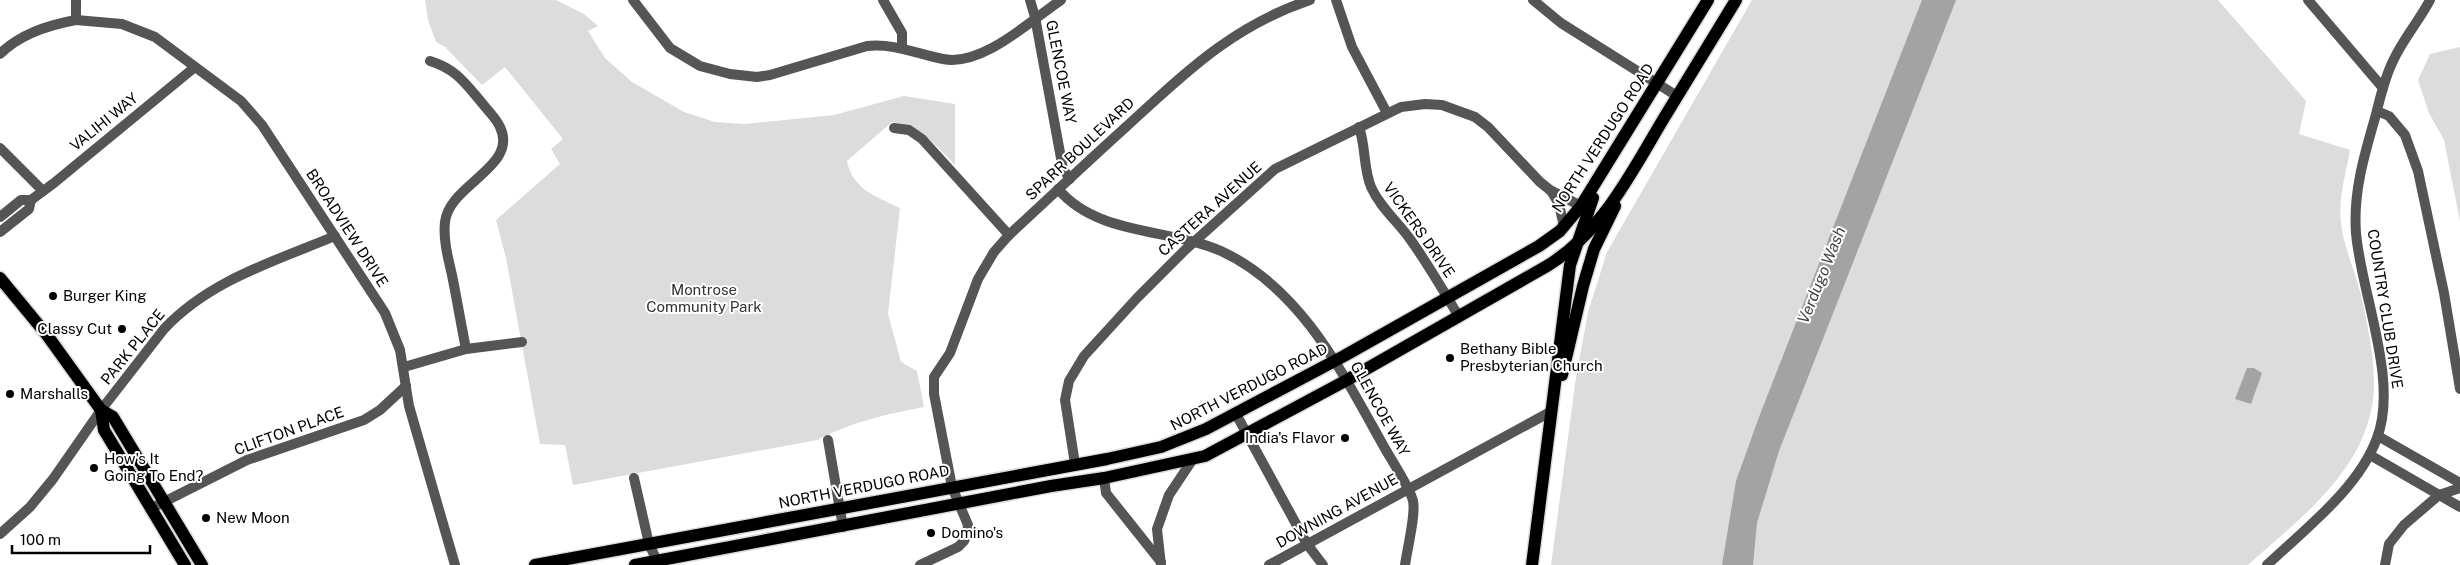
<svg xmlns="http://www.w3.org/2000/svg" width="2460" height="565" viewBox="0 0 2460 565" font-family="'Public Sans',sans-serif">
<rect width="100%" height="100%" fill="#fff"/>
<!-- green -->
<g fill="#dcdcdc">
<path d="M425,0H556L584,14L598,26L588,31L605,58L632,82L684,112L715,122L745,124L834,115L904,96L955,104V165C935,144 921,127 892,122L847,161C852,189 877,197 900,208L888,314L901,362L917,371L924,407C887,414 851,422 817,440L573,485L565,445L540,444L506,258L496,220L560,164L551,149L563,139L505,67L482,85L445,47L436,42L428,20Z"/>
<path d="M1752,0H2218L2306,101L2299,134L2350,150C2346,174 2338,198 2341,222C2343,246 2355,271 2361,295C2368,327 2377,366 2373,400C2363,473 2299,519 2248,565H1551L1576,377L1588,312L1607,252Z"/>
<path d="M2460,47V221L2444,140L2429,113L2418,80L2430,54Z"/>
</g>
<!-- water -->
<g fill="#a3a3a3">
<path d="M1922,0H1956L1779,451L1757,523L1753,565H1722L1736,481L1759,417Z"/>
<path d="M2247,368H2254L2262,373L2251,404L2235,399Z"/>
</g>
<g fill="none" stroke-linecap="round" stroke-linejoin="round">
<defs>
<g id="major">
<path d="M0,278L47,335L101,410L113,417L202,565"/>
<path d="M1562,375L1583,286L1594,249L1615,206"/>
<path d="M101,410L104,430L185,565"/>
<path d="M535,565L1107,459L1161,447L1206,429L1344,356L1539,246L1560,231L1581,206L1708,0"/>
<path d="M635,565L1051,486L1104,478L1205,456L1347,380L1547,266C1602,233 1632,171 1664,118C1688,78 1712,39 1736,0"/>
<path d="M1532,565L1570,265L1593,198"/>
</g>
</defs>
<!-- major casing -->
<use href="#major" stroke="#dbdbdb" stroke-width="15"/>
<!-- minor -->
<g stroke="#555" stroke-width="10">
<path d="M633,0L670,48L700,66L730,74L757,77L770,75L867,46C894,43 917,54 943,59C982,67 1030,21 1061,0"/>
<path d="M883,0L902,33V48"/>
<path d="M1030,0L1035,17L1063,169L1070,179"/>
<path d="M1336,0L1352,47L1387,113"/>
<path d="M1533,0L1561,23L1677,96"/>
<path d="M2308,0L2383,88"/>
<path d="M76,20L122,24L155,37L241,101L262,125L385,313L400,350L409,406L455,565"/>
<path d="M0,54C20,34 48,25 76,20V0"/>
<path d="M430,61C456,69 465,83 482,103C488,111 496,118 500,127C519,167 449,184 445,222C443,239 448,258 452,275C457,300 461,324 466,349"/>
<path d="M2377,111L2389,116L2405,135L2418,171L2444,293L2460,389"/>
<path d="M1359,127C1366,147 1363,167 1371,187C1380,207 1397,221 1410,239C1428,264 1443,290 1459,317"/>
<path d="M894,128L909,130L922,139L1009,235"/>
<path d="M0,148L43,191"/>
<path d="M1058,189C1098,236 1169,228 1221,251C1301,288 1342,372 1383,445C1390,458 1411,489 1413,501C1416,514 1407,550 1405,565"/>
<path d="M1551,191L1559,204L1564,227"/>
<path d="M0,217L21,200H31L54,183L195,67"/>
<path d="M0,232L29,209L31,200"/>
<path d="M404,367L466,349L522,342"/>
<path d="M1236,414L1307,544L1323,565"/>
<path d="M2378,436L2460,483"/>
<path d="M828,440L843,527"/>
<path d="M2370,455L2460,507"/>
<path d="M1075,464L1065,400L1069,381L1084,356L1137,298L1185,250L1275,169L1401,107L1425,104L1442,105L1475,117L1488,127L1540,182L1550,190L1581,206"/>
<path d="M634,478L649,544L659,565"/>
<path d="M1104,478L1106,493L1161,562"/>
<path d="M150,509L247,460L364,420L380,410L406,386"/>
<path d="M0,534L30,507L53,479L101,410L164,329C210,280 275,261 335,236"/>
<path d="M920,565L958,547L964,541L967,534L968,525L952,487L934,394V377L950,353L978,279L994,252L1009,235C1048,199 1087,162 1127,126C1185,73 1232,26 1310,0"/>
<path d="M1161,565L1157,529L1169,495L1193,459"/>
<path d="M1269,565L1552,411"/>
<path d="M2267,565C2305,529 2359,488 2377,438C2399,380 2361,293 2356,233C2353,193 2364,156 2375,118C2380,99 2384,79 2393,61C2403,39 2419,21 2430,0"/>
<path d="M2385,565L2389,544L2404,525L2439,495L2460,488"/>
</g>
<!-- major -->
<use href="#major" stroke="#000" stroke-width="12"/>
</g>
<!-- markers -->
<g fill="#000" stroke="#fff" stroke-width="2">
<circle cx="53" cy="296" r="5"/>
<circle cx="122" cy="329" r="5"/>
<circle cx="1450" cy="358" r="5"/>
<circle cx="10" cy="394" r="5"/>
<circle cx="1345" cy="438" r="5"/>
<circle cx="94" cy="468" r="5"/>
<circle cx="206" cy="518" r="5"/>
<circle cx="931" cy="533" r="5"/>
</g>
<g text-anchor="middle" stroke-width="4" stroke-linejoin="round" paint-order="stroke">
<!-- street labels -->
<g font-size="15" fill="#000" stroke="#fff">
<text transform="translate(1061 72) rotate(79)" y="5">GLENCOE WAY</text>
<text transform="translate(104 122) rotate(-39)" y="5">VALIHI WAY</text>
<text transform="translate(1603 138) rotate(-57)" y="5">NORTH VERDUGO ROAD</text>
<text transform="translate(1080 149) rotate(-43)" y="5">SPARR BOULEVARD</text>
<text transform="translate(1210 209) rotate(-42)" y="5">CASTERA AVENUE</text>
<text transform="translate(347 228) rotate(57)" y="5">BROADVIEW DRIVE</text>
<text transform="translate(1419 230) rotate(55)" y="5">VICKERS DRIVE</text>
<text transform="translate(2385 309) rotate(81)" y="5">COUNTRY CLUB DRIVE</text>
<text transform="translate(133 347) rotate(-51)" y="5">PARK PLACE</text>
<text transform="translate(1249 387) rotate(-27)" y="5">NORTH VERDUGO ROAD</text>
<text transform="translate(1380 409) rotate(61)" y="5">GLENCOE WAY</text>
<text transform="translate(289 431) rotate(-20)" y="5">CLIFTON PLACE</text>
<text transform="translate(864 487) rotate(-11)" y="5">NORTH VERDUGO ROAD</text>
<text transform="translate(1337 511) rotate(-29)" y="5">DOWNING AVENUE</text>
</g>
<!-- park labels -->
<g font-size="15" fill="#333" stroke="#fff">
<text x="704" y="295">Montrose<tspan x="704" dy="17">Community Park</tspan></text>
</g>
<!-- poi labels -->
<g font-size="15" fill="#000" stroke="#fff" text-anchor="start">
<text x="63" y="301">Burger King</text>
<text x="112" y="334" text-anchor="end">Classy Cut</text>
<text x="1460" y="354">Bethany Bible<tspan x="1460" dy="17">Presbyterian Church</tspan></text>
<text x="20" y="399">Marshalls</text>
<text x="1335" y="443" text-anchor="end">India's Flavor</text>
<text x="104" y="464">How's It<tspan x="104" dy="17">Going To End?</tspan></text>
<text x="216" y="523">New Moon</text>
<text x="941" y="538">Domino's</text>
</g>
<!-- water labels -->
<g font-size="16" font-style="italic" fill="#444" stroke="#fff">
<text transform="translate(1821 275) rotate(-68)" y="6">Verdugo Wash</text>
</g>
</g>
<!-- scale -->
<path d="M12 545v8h138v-8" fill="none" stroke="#000000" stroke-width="2.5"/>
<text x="20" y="545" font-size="15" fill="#000000" stroke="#ffffff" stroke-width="4" paint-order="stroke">100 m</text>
</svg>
